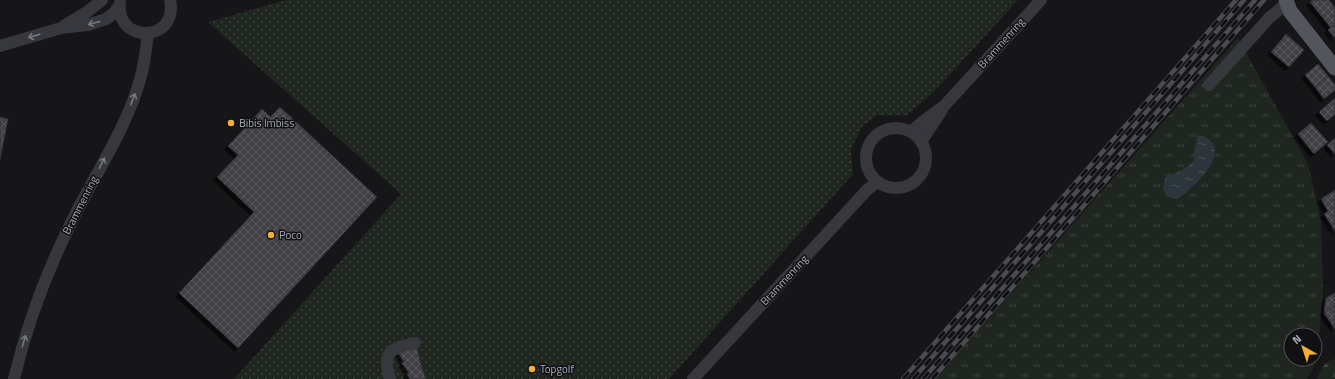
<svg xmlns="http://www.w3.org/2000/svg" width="1335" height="379" viewBox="0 0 1335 379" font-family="'Titillium Web',sans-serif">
<defs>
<pattern id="grass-dots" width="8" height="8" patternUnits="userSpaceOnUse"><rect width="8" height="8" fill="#1e261f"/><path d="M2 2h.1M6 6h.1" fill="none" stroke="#3c433d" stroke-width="1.8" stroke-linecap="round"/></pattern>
<pattern id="forest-firs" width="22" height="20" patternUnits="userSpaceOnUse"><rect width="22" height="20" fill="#1e261f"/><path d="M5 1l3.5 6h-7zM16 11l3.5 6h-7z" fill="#3c433d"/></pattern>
<pattern id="park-tufts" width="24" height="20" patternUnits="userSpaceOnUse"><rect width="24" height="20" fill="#1e261f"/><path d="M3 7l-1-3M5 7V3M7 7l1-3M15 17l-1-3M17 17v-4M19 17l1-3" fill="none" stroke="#3c433d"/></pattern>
<pattern id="water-ripples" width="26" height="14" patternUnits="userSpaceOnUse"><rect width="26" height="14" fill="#2c353c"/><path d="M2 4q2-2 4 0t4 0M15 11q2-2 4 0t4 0" fill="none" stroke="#485056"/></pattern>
<pattern id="building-cross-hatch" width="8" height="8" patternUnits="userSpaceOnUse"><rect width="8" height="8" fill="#404145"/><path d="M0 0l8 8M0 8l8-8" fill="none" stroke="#595a5e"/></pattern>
<filter id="shadow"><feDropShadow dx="-3.5" dy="3.5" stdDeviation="0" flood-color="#0009"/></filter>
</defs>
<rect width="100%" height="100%" fill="#161618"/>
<!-- grass -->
<path fill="url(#grass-dots)" d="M286,0H1018L934,92L907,115H877L862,127L851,149L853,174L669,379H234L401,194L208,22Z"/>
<!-- forest -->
<path fill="url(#forest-firs)" d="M1335,359V379H1317C1320,369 1325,361 1335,359Z"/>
<!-- park -->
<path fill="url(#park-tufts)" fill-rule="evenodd" d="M1238,38L1308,164L1321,221L1323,295L1317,361L1307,379H935ZM1291,335H1315V359H1291Z"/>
<!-- water -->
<path fill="url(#water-ripples)" d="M1199,135C1205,136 1211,140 1214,145C1221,163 1190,191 1177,199L1171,198L1163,190L1165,178L1184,169L1194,161C1193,153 1196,146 1197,137Z"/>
<!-- building -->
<g fill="url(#building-cross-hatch)" stroke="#303034" filter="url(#shadow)">
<path d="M1313,0H1329L1335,8V25L1331,28L1310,2Z"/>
<path d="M1335,25V38L1328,30Z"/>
<path d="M1286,34L1304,50L1289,67L1271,52Z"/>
<path d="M1318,64L1328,76L1315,87L1305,75Z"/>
<path d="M1328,76L1335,85V90L1324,99L1315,87Z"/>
<path d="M1335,98V114L1327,121L1319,112Z"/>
<path d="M280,107L377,197L238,348L179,293L254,212L217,177L238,155L228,146L262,109L270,117Z"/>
<path d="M0,117L8,119L0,160Z"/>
<path d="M1311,123L1328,142L1314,154L1298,134Z"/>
<path d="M1335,138V154L1327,145Z"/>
<path d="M1335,190V231L1324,214L1328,211L1321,199Z"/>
<path d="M1335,293V306L1324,313L1326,298Z"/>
<path d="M1335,306V329L1324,313Z"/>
<path d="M417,348L422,368L426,379H410L407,374L409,373L402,363L404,362L398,352Z"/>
</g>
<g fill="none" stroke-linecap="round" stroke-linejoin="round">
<!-- minor -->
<g stroke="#37383d" stroke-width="12">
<path d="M120,3C115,44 179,43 170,0"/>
<path d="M64,26L87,12L102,0"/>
<path d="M0,46L61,28L88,25L106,19L113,14L119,6"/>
<path d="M1209,85L1269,18L1286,4"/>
<circle cx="896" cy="158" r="30"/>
<path d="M911,132L922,122L945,105L1041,0"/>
<path d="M921,142L942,110"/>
<path d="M14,379C27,324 46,273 71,223C94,175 128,127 141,76C145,62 146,47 148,34"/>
<path d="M390,379C381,352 391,348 415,343"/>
<path d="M693,379L867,190L877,182"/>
</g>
<!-- major -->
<path stroke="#53555c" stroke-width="15" d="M1286,0L1290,11L1335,68"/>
<defs>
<g id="rail">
<path d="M903,379L1236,0"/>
<path d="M913,379L1244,0"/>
<path d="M923,379L1255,0"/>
<path d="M932,379L1264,0"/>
</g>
</defs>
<!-- rail casing -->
<use href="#rail" stroke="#4a4c52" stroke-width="4.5"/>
<!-- rail -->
<use href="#rail" stroke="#111113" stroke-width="3" stroke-dasharray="9" stroke-linecap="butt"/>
</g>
<!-- one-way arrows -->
<defs><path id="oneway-shaft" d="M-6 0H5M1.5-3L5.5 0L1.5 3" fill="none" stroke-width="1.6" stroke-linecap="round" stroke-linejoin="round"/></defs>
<g stroke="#757881">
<use href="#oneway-shaft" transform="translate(94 23) rotate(165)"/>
<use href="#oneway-shaft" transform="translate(34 36) rotate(164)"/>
<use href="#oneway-shaft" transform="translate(133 99) rotate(-70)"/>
<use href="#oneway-shaft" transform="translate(102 163) rotate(-63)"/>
<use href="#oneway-shaft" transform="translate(24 341) rotate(-73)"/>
</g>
<!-- markers -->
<g fill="#f2b134" stroke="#111113" stroke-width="1.5">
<circle cx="231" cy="123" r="4"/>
<circle cx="271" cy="235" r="4"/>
<circle cx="532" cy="369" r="4"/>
</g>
<g text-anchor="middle" stroke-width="3" stroke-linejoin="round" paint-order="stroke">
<!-- street labels -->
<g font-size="11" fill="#a8adb8" stroke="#111113">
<text transform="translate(1001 43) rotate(-48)" y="4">Brammenring</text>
<text transform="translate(80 205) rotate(-63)" y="4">Brammenring</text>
<text transform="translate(784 280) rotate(-47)" y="4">Brammenring</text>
</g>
<!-- poi labels -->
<g font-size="11" fill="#a8adb8" stroke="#111113" text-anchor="start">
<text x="239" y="127">Bibis Imbiss</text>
<text x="279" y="239">Poco</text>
<text x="540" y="373">Topgolf</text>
</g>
</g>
<!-- north arrow -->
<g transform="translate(1303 347) rotate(321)"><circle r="19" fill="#111113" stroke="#4d4f55"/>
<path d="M0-3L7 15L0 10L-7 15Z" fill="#f2b134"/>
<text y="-6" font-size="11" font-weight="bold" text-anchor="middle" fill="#a8adb8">N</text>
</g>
</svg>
